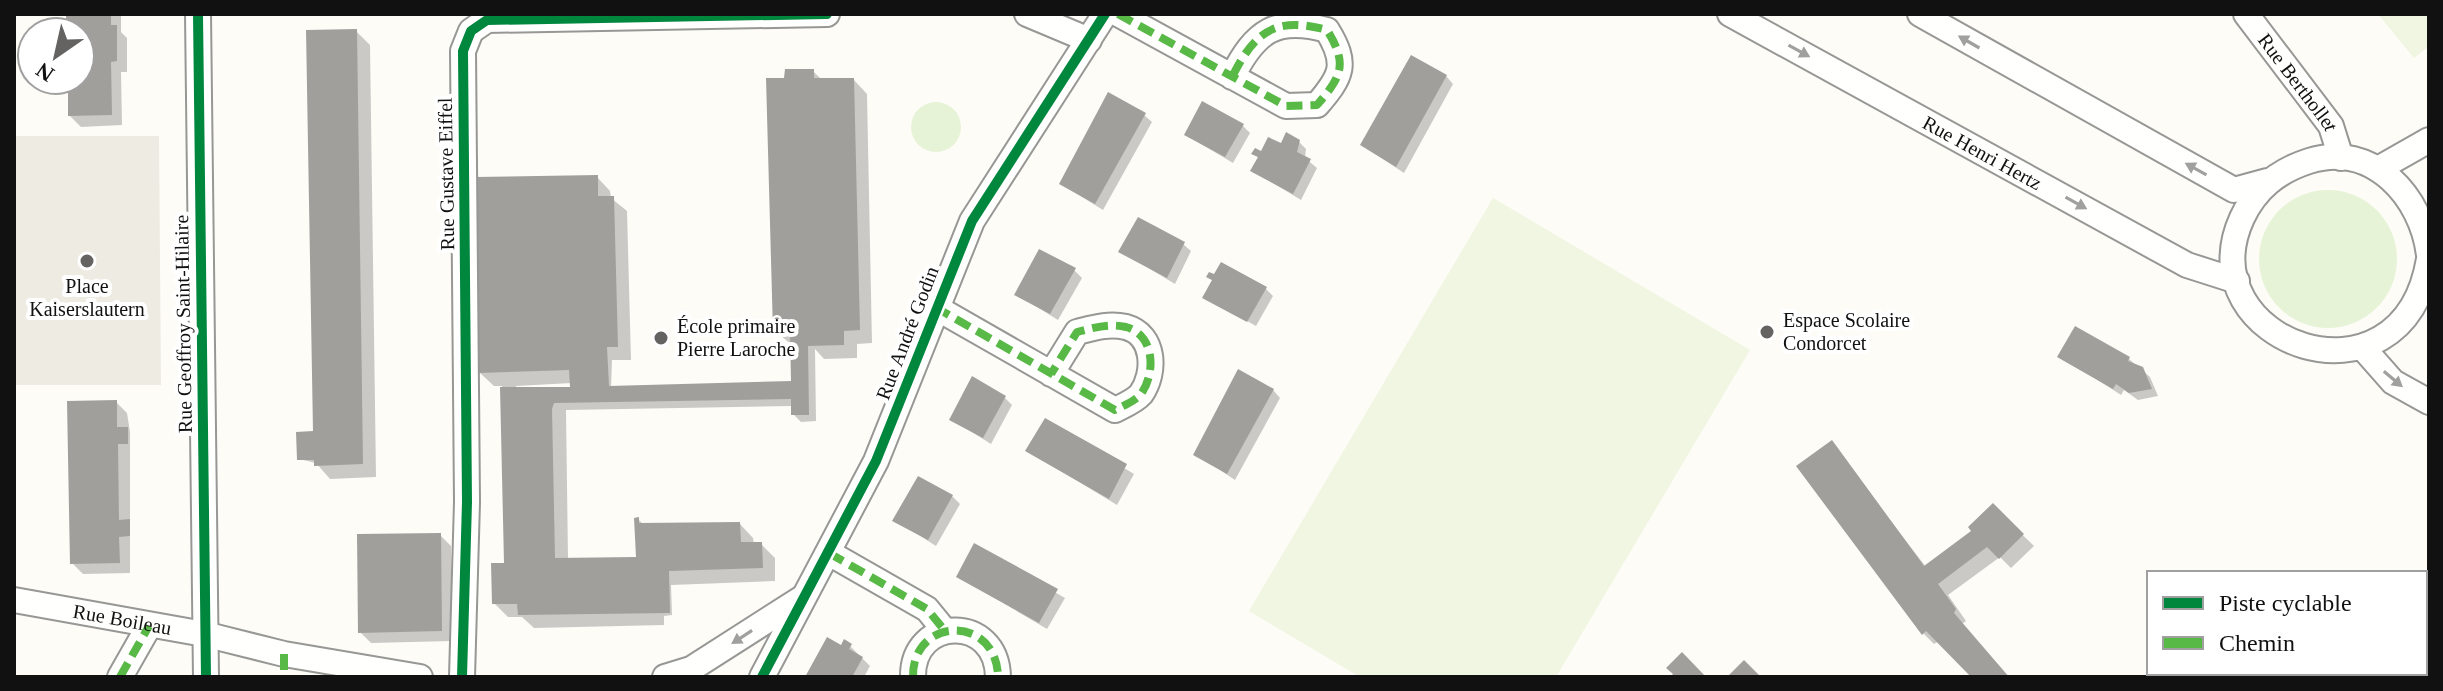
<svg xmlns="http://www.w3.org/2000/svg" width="2443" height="691" viewBox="0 0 2443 691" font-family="'Times New Roman',serif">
<rect width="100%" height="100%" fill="#fdfcf7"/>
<!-- green -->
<g fill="#e7f3d7">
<circle cx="936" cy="127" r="25"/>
<circle cx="2328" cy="259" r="69"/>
</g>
<!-- pitch -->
<g fill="#f0f6e1">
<path d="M2378,14H2429V46L2414,58Z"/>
<path d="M1493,198L1750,350L1556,677H1360L1249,611Z"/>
</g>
<!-- plaza -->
<path fill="#edebe2" d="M14,136H159L161,385H14Z"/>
<!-- shadow -->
<g fill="#0003" fill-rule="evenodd">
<path d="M69,14H121V32L127,38V72H121L122,125L81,127L70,116V80H80V32H69Z"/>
<path d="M356,31L370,45L376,477L330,479L316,463L299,459L315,436Z"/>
<path d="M813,71L822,80H854L867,94L872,343L857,344V358L824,359L815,349L816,421L801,422L793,414V406L566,410L568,559H638V519L644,525L740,524L753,538L754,544H761L775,558V581L671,585L672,615L664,616V625L534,628L522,617H508L494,603L506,565L502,386H494L480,373L597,177L610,191L611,198L627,211L631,360H612L611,388L793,383L792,345L775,331L786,80ZM572,383V389H516V386Z"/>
<path d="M1446,76L1453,84L1404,173L1362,145Z"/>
<path d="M1144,115L1152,122L1103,210L1061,184Z"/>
<path d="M1242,125L1250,133L1233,163L1186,135Z"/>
<path d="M1298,141L1306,149L1305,158L1317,168L1301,200L1253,171L1259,159L1254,153Z"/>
<path d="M1183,244L1191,251L1175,284L1120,251Z"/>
<path d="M1074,270L1082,278L1058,320L1016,294Z"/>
<path d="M1209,277L1266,289L1273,296L1256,326L1205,297L1213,281Z"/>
<path d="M2129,359L2150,377L2158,396L2138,400L2124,390L2121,395L2090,375Z"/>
<path d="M1273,390L1280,398L1235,480L1196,454Z"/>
<path d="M1005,398L1012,405L991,444L951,419Z"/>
<path d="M116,402L127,413L130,432V573L83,574L72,563Z"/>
<path d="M1046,420L1134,474L1117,505L1028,451Z"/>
<path d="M1831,443L1926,567L1974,532L1993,506L2034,546L2011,568L2000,557L1948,595L1966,621L1962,624L2009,677H1974L1939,641L1934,644L1923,633Z"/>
<path d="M952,496L960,504L936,546L895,520Z"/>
<path d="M440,535L451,546L452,641L371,643L360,632Z"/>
<path d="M975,546L1065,598L1047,629L959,577Z"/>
<path d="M850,646L870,666L864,677H807L842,648Z"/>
</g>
<!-- building -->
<g fill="#a19f9c">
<path d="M66,14H111V25H117V61L111,62L112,115L68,116V80H80V32H66Z"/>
<path d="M357,29L363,464L314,466V460H297L296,432L313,431L306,30Z"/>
<path d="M1411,55L1447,75L1396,167L1360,145Z"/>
<path d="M785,69H814V78H854L860,330L844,331V345L808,346L809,415H791V399L554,403L552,409L555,558L636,557L634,518L639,517V523L740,522L741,542H762L763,568L669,571L670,613L518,615L517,604H492L491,563H504L500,387H570L569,370L478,373L474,177L598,175V196H614L618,347H607L609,386L791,381L790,332H773L766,78H784Z"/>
<path d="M1108,92L1146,113L1095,204L1059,184Z"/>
<path d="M1202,101L1244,124L1225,157L1184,135Z"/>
<path d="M1286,132L1300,140L1297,152L1311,159L1293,194L1250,171L1258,157L1251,154L1255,148L1261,151L1268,137L1281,143Z"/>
<path d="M1138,217L1185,242L1167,278L1118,252Z"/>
<path d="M1039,249L1076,268L1050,314L1014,295Z"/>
<path d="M1221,262L1267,287L1247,322L1202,298L1212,280L1206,277L1209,272L1214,274Z"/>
<path d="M2075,326L2130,357L2128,361L2143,367L2152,389L2129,393L2116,384L2113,389L2057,357Z"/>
<path d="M1238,369L1274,389L1227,474L1193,455Z"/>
<path d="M972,376L1006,396L983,438L949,420Z"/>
<path d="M117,400V427H128V444H118L119,520L130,519V536L119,537L120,563L70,564L67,401Z"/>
<path d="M1045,418L1127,464L1109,499L1025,451Z"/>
<path d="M1832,440L1924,566L1971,531L1968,527L1993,503L2024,534L1999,559L1987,547L1938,584L1956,609L1954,613L2009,677H1971L1926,631L1922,635L1796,466Z"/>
<path d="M918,476L953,495L928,540L892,521Z"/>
<path d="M441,533L442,631L358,633L357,534Z"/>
<path d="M974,543L1058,589L1039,623L956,577Z"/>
<path d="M827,637L841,645L844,639L852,644L849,649L863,657L852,677H805Z"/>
<path d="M1682,652L1706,677H1670L1673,674L1666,668Z"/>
<path d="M1744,660L1761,677H1727Z"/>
</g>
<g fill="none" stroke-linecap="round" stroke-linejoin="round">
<defs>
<g id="street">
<path d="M198,14L206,677"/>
<path d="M1027,14L1089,40"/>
<path d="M1118,14L1286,106L1317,105C1342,76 1348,64 1327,30C1276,16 1255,31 1232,77"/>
<path id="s1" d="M1730,14L2187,265L2237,281"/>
<path d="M1920,14L2234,190L2267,181"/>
<path id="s2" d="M2246,14L2331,126L2341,158"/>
<path d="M2378,169L2429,140"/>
<path d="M2429,255C2422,197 2373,141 2309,161C2278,171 2256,188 2242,218C2185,342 2402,421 2429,259"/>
<path d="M935,307L1115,410C1123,406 1135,401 1141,394C1156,373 1155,335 1126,327C1108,323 1093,328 1077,332L1051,374"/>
<path d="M2363,348L2393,382L2429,402"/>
<path d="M829,553L927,609L945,631"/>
<path id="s3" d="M14,600L204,634L284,654L420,677"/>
<path d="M120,677L149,626"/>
<path d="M462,677L467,502L463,51L471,31L487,20L827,14"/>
<path d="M665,677L691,669L802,598"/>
<path d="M762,677L876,461L972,221L1105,14"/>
<path d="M913,677C912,616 997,614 998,677"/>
</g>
</defs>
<!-- street casing -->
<use href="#street" stroke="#979795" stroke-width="28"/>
<!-- street -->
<use href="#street" stroke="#fffffe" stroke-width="24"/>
<!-- quiet -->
<g stroke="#58b947" stroke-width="8" stroke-dasharray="16 8" stroke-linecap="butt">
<path d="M1118,14L1286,106L1317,105C1342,76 1348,64 1327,30C1276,16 1255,31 1232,77"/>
<path d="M935,307L1115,410C1123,406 1135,401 1141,394C1156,373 1155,335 1126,327C1108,323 1093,328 1077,332L1051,374"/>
<path d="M829,553L927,609L945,631"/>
<path d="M284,654V677"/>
<path d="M120,677L149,626"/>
<path d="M913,677C912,616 997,614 998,677"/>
</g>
<defs>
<g id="cycleway">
<path d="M198,14L206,677"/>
<path d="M462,677L467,502L463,51L471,31L487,20L827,14"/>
<path d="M762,677L876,461L972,221L1105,14"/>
</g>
</defs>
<!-- cycleway casing -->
<use href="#cycleway" stroke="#fff" stroke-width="15"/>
<!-- cycleway -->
<use href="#cycleway" stroke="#00873e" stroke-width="10"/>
</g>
<!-- one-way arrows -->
<defs><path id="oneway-solid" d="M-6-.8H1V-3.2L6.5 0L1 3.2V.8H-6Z" transform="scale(2)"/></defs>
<g fill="#a0a09f">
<use href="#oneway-solid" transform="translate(1969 42) rotate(-150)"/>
<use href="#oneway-solid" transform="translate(1799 51) rotate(29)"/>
<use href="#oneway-solid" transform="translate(2196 169) rotate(-151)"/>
<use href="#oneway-solid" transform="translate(2076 203) rotate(29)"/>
<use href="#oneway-solid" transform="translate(2393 379) rotate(40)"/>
<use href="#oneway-solid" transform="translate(742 637) rotate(147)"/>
</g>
<!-- markers -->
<g fill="#646362" stroke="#fff" stroke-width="3">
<circle cx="87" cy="261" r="8"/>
<circle cx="1767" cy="332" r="8"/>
<circle cx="661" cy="338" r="8"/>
</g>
<g text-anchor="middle" stroke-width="8" stroke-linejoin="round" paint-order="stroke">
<!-- street labels -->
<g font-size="20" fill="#111" stroke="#fff">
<text dy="7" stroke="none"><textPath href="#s2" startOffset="86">Rue Berthollet</textPath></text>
<text dy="7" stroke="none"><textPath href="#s1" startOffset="288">Rue Henri Hertz</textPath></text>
<text transform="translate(446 174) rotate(-91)" y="7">Rue Gustave Eiffel</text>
<text transform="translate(183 324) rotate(-91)" y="7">Rue Geoffroy Saint-Hilaire</text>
<text transform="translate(907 333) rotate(-69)" y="7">Rue André Godin</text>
<text dy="7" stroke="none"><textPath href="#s3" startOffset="110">Rue Boileau</textPath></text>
</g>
<!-- poi labels -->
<g font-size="20" fill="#111" stroke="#fff" text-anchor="start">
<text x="87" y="293" text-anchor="middle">Place<tspan x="87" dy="23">Kaiserslautern</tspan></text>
<text x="1783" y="327">Espace Scolaire<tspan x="1783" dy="23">Condorcet</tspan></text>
<text x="677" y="333">École primaire<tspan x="677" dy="23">Pierre Laroche</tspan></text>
</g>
</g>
<!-- border -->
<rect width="2443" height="691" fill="none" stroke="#111111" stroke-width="32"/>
<!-- legend -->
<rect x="2147" y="571" width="280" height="104" fill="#ffffff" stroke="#a0a0a0" stroke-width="2"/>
<rect x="2163" y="597" width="40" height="12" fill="#00873e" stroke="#a0a0a0" stroke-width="2"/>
<text x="2219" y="611" font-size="24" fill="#111111">Piste cyclable</text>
<rect x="2163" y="637" width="40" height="12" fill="#58b947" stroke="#a0a0a0" stroke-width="2"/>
<text x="2219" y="651" font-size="24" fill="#111111">Chemin</text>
<!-- north arrow -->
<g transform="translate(56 56) rotate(214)"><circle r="38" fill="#ffffff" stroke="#a0a0a0" stroke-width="2"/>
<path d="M0-6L14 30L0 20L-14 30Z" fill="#646362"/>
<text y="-12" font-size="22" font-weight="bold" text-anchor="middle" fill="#111111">N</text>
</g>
</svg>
